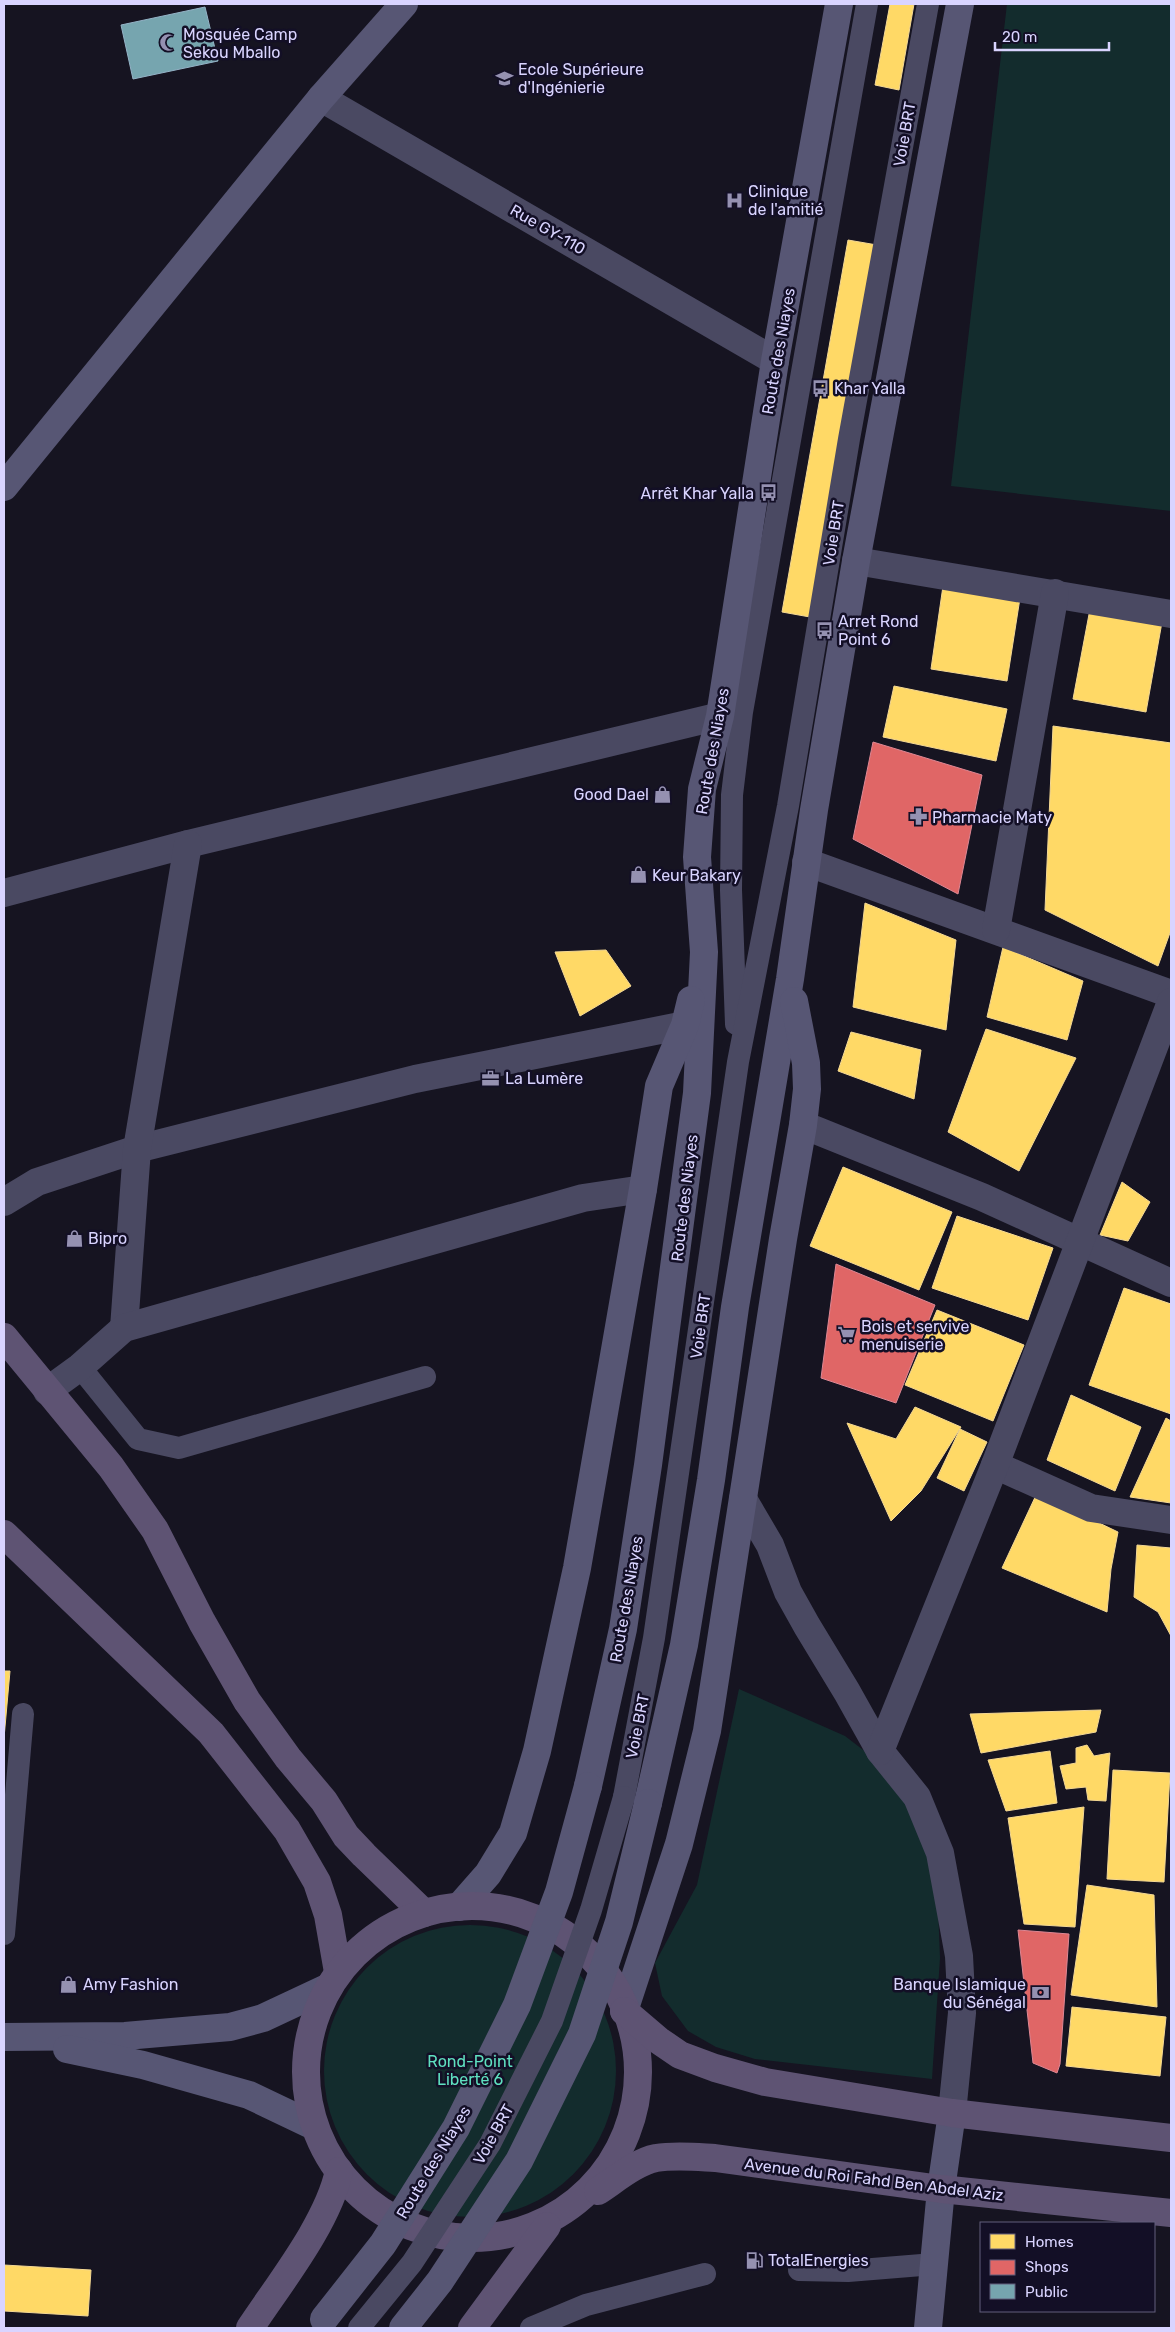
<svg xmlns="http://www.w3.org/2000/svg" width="1175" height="2332" viewBox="0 0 1175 2332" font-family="Rubik,sans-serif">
<rect width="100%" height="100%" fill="#161421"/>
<!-- green -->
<g fill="#132c2d">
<path d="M1007,4H1171V511L951,486Z"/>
<path d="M739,1689L845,1736L884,1766L923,1827L938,1907L940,1958L932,2079L755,2059L716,2047L688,2031L662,1996L655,1963L697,1885Z"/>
<circle cx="470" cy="2071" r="146"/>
</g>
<!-- homes -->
<g fill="#ffd966" stroke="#f4d894">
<path d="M890,4H914L899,90L875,85Z"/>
<path d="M848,240L877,245L810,617L782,612Z"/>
<path d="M943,586L1020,598L1007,681L931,669Z"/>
<path d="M1090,609L1162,622L1146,712L1073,699Z"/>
<path d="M894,686L1007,709L996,761L883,737Z"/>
<path d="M1053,726L1171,743V930L1158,966L1045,910Z"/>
<path d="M865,903L956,940L946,1030L853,1007Z"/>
<path d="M1003,947L1083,981L1067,1040L987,1017Z"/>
<path d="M606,950L631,986L580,1016L555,952Z"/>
<path d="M986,1029L1076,1058L1019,1171L948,1132Z"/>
<path d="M851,1032L921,1050L914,1099L838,1071Z"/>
<path d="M843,1167L952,1212L919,1290L810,1246Z"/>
<path d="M1122,1182L1150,1202L1128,1241L1100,1235Z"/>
<path d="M957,1216L1053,1248L1028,1320L932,1288Z"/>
<path d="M1124,1288L1171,1304V1414L1089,1385Z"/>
<path d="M937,1310L1024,1345L993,1421L905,1385Z"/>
<path d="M1071,1395L1141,1427L1115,1491L1047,1460Z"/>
<path d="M915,1407L961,1427L921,1491L891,1521L847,1423L896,1439Z"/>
<path d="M1166,1418L1171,1421V1503L1130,1497Z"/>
<path d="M960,1429L987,1442L964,1491L937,1478Z"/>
<path d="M1037,1493L1118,1532L1111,1569L1107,1612L1002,1568Z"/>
<path d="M1137,1545L1171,1548V1636L1158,1612L1134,1597Z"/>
<path d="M4,1671H10L4,1738Z"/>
<path d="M1101,1710L1096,1732L981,1753L970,1714Z"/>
<path d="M1087,1745L1094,1756L1110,1753L1106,1801L1088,1800L1086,1787L1066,1789L1060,1766L1076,1763V1748Z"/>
<path d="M1050,1751L1057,1803L1006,1811L988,1760Z"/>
<path d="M1113,1770L1170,1773L1164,1882L1107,1879Z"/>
<path d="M1084,1807L1075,1927L1024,1924L1008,1818Z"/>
<path d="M1087,1885L1154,1895L1157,2007L1071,1995Z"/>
<path d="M1072,2007L1166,2017L1160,2076L1066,2066Z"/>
<path d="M4,2265L91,2270L88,2316L4,2311Z"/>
</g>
<!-- shops -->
<g fill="#e06666" stroke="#de8794">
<path d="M873,742L982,775L958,894L853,839Z"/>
<path d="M836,1264L935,1305L896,1403L821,1378Z"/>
<path d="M1018,1930L1069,1934L1060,2064L1057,2073L1033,2063Z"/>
</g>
<!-- public -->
<path fill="#76a5af" stroke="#94b3c7" d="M205,7L218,61L133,79L121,25Z"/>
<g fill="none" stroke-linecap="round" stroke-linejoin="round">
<!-- lane -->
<g stroke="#4a4962" stroke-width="22">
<path d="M736,1024L731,890L732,795L742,712L867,4"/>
<path d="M80,1367L138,1439L179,1448L425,1377"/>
<path d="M624,1797L654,1638L738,1062L788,806L849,439L928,4"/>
<path d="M4,1934L23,1714"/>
<path d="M799,2270L848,2271L934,2264"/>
<path d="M531,2328L586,2305L705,2274"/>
</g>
<!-- street -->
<g stroke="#4a4962" stroke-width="28">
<path d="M321,98L775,361"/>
<path d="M856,561L1171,614"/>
<path d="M806,862L1171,994"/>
<path d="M4,893L188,844L720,716"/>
<path d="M996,930L1055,593"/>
<path d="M803,1125L982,1197L1171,1283"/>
<path d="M4,1202L37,1182L137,1149L415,1079L685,1025"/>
<path d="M124,1328L137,1149L188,844"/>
<path d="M47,1391L80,1367L124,1328L583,1198L643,1189"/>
<path d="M995,1465L1091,1508L1171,1520"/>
<path d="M743,1499L770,1545L788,1592L807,1626L847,1692L880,1751L917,1797L940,1853L959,1956L962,2013L952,2113"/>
<path d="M880,1751L995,1465L1171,1002"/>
</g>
<!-- secondary -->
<g stroke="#575674" stroke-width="28">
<path d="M4,487L321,98L404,4"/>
<path d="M588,1786L623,1629L648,1465L697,1093L704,952L697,857L702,789L720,716L775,361L839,4"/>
<path d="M648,1803L684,1645L711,1480L735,1307L790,979L814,810L856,561L960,4"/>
<path d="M459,1907L488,1874L513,1833L537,1751L577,1568L643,1189L659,1086L685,1025L691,1000"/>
<path d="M624,2011L679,1844L707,1731L783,1239L803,1125L807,1089L806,1063L794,1001"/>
<path d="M4,2037L125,2036L230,2027L263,2018L327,1988"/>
<path d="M67,2049L143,2065L249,2095L314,2126"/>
<path d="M928,2328L941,2189L952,2113"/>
</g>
<!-- primary -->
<g stroke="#5e5373" stroke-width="28">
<path d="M4,1337L111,1467L155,1530L202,1622L247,1701L288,1758L324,1801L346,1836L364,1855L424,1913"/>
<path d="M4,1534L211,1733L287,1830L317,1882L328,1915L338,1972"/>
<circle cx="472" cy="2072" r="166"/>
<path d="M624,2011L658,2040L680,2055L715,2068L765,2082L952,2113L1171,2138"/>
<path d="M598,2191C615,2180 636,2162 656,2158C675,2155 696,2157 715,2158L941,2189L1171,2213"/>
<path d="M250,2328C279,2284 328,2223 339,2171"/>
<path d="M472,2328L547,2226"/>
</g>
<!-- lane-bridge -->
<path stroke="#4a4962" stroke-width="22" d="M359,2328L412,2263L490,2144L552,2021L591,1910L624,1797"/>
<!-- secondary-bridge -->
<g stroke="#575674" stroke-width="28">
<path d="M324,2319L383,2244L456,2128L517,2005L559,1892L588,1786"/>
<path d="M403,2328L440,2281L519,2161L582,2034L619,1922L648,1803"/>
</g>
</g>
<!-- icons -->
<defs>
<symbol id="mosque-bare" viewBox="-9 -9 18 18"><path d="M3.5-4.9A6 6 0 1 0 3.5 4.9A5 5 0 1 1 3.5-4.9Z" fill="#9591b1" stroke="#130f26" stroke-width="2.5" paint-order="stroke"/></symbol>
<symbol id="university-bare" viewBox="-9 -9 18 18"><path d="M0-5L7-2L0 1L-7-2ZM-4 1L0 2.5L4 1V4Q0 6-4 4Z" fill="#9591b1" stroke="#130f26" stroke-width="2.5" paint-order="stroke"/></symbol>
<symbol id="hospital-bare" viewBox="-9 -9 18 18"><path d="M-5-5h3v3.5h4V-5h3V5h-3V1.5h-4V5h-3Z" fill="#9591b1" stroke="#130f26" stroke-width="2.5" paint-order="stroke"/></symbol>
<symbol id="bus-bare" viewBox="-9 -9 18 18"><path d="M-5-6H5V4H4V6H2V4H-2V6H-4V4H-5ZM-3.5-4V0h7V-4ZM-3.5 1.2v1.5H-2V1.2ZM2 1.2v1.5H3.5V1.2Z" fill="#9591b1" stroke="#130f26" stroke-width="2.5" paint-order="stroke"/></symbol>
<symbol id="shop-bare" viewBox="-9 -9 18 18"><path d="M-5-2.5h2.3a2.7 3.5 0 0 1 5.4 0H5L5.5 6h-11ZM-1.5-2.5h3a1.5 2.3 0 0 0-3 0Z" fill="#9591b1" stroke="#130f26" stroke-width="2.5" paint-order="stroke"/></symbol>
<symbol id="pharmacy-bare" viewBox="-9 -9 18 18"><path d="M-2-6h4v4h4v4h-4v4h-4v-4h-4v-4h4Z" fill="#9591b1" stroke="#130f26" stroke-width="2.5" paint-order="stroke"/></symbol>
<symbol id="office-bare" viewBox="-9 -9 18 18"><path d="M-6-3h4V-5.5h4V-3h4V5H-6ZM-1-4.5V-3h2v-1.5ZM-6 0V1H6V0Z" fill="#9591b1" stroke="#130f26" stroke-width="2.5" paint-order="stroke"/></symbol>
<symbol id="supermarket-bare" viewBox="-9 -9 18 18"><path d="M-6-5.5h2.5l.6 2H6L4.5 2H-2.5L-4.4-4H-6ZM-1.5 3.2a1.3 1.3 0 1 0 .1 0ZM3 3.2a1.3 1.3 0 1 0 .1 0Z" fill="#9591b1" stroke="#130f26" stroke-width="2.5" paint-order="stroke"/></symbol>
<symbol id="bank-bare" viewBox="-9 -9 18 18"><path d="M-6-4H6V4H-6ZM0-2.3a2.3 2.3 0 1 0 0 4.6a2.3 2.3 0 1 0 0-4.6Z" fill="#9591b1" stroke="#130f26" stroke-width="2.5" paint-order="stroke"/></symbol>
<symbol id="fuel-bare" viewBox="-9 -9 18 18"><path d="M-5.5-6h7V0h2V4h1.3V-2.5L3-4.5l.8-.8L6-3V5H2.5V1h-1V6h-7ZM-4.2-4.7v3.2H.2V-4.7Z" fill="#9591b1" stroke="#130f26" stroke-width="2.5" paint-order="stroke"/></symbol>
</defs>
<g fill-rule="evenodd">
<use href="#mosque-bare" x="156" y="30" width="25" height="25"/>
<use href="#university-bare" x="492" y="66" width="25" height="25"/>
<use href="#hospital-bare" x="722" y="188" width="25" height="25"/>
<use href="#bus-bare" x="808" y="376" width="25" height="25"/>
<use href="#bus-bare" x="756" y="480" width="25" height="25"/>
<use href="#bus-bare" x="812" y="618" width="25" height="25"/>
<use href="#shop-bare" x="650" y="782" width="25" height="25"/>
<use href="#pharmacy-bare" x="906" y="804" width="25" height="25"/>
<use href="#shop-bare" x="626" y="862" width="25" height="25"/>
<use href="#office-bare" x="478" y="1066" width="25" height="25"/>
<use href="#shop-bare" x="62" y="1226" width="25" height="25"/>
<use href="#supermarket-bare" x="834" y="1322" width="25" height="25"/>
<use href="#shop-bare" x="56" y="1972" width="25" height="25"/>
<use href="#bank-bare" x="1028" y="1980" width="25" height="25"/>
<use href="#fuel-bare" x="742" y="2248" width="25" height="25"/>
</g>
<g text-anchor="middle" stroke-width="5" stroke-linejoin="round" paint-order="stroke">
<!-- poi labels -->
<g font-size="16" fill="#d9d4ff" stroke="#130f26" text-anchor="start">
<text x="183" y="40">Mosquée Camp<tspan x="183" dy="18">Sekou Mballo</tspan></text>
<text x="518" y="75">Ecole Supérieure<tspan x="518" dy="18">d'Ingénierie</tspan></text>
<text x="748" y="197">Clinique<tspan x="748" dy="18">de l'amitié</tspan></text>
<text x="834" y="394">Khar Yalla</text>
<text x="754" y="499" text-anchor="end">Arrêt Khar Yalla</text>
<text x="838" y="627">Arret Rond<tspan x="838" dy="18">Point 6</tspan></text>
<text x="649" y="800" text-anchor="end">Good Dael</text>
<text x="932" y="823">Pharmacie Maty</text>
<text x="652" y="881">Keur Bakary</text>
<text x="505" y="1084">La Lumère</text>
<text x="88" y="1244">Bipro</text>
<text x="861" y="1332">Bois et servive<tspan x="861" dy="18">menuiserie</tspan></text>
<text x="83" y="1990">Amy Fashion</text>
<text x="1026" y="1990" text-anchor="end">Banque Islamique<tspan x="1026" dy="18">du Sénégal</tspan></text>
<text x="768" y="2266">TotalEnergies</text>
</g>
<!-- street labels -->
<g font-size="16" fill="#d9d4ff" stroke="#130f26">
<text transform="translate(904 134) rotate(-80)" y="6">Voie BRT</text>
<text transform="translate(548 229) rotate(30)" y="6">Rue GY-110</text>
<text transform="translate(778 351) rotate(-80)" y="6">Route des Niayes</text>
<text transform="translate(833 533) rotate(-81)" y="6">Voie BRT</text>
<text transform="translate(712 751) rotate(-80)" y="6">Route des Niayes</text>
<text transform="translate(684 1198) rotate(-83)" y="6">Route des Niayes</text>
<text transform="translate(700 1326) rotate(-82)" y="6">Voie BRT</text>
<text transform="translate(626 1599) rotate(-80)" y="6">Route des Niayes</text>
<text transform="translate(637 1726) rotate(-79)" y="6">Voie BRT</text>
<text transform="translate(493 2134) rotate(-61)" y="6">Voie BRT</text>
<text transform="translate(433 2162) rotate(-59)" y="6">Route des Niayes</text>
<text transform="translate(874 2179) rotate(7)" y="6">Avenue du Roi Fahd Ben Abdel Aziz</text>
</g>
<!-- park labels -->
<g font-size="16" fill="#5fe0c0" stroke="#130f26">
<text x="470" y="2067">Rond-Point<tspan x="470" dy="18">Liberté 6</tspan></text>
</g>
</g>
<!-- border -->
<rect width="1175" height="2332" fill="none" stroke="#d9d4ff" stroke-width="10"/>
<!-- legend -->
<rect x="980" y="2222" width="175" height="90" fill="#130f26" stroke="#625e7d"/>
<rect x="990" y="2234" width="25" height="15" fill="#ffd966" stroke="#625e7d"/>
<text x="1025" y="2247" font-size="15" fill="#d9d4ff">Homes</text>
<rect x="990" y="2260" width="25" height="15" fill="#e06666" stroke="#625e7d"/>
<text x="1025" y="2272" font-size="15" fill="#d9d4ff">Shops</text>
<rect x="990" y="2284" width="25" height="15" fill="#76a5af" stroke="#625e7d"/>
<text x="1025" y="2297" font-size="15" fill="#d9d4ff">Public</text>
<!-- scale -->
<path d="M995 42v8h114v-8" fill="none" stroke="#d9d4ff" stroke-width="2.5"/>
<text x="1002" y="42" font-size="15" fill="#d9d4ff" stroke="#130f26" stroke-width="4" paint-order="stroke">20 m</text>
</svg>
